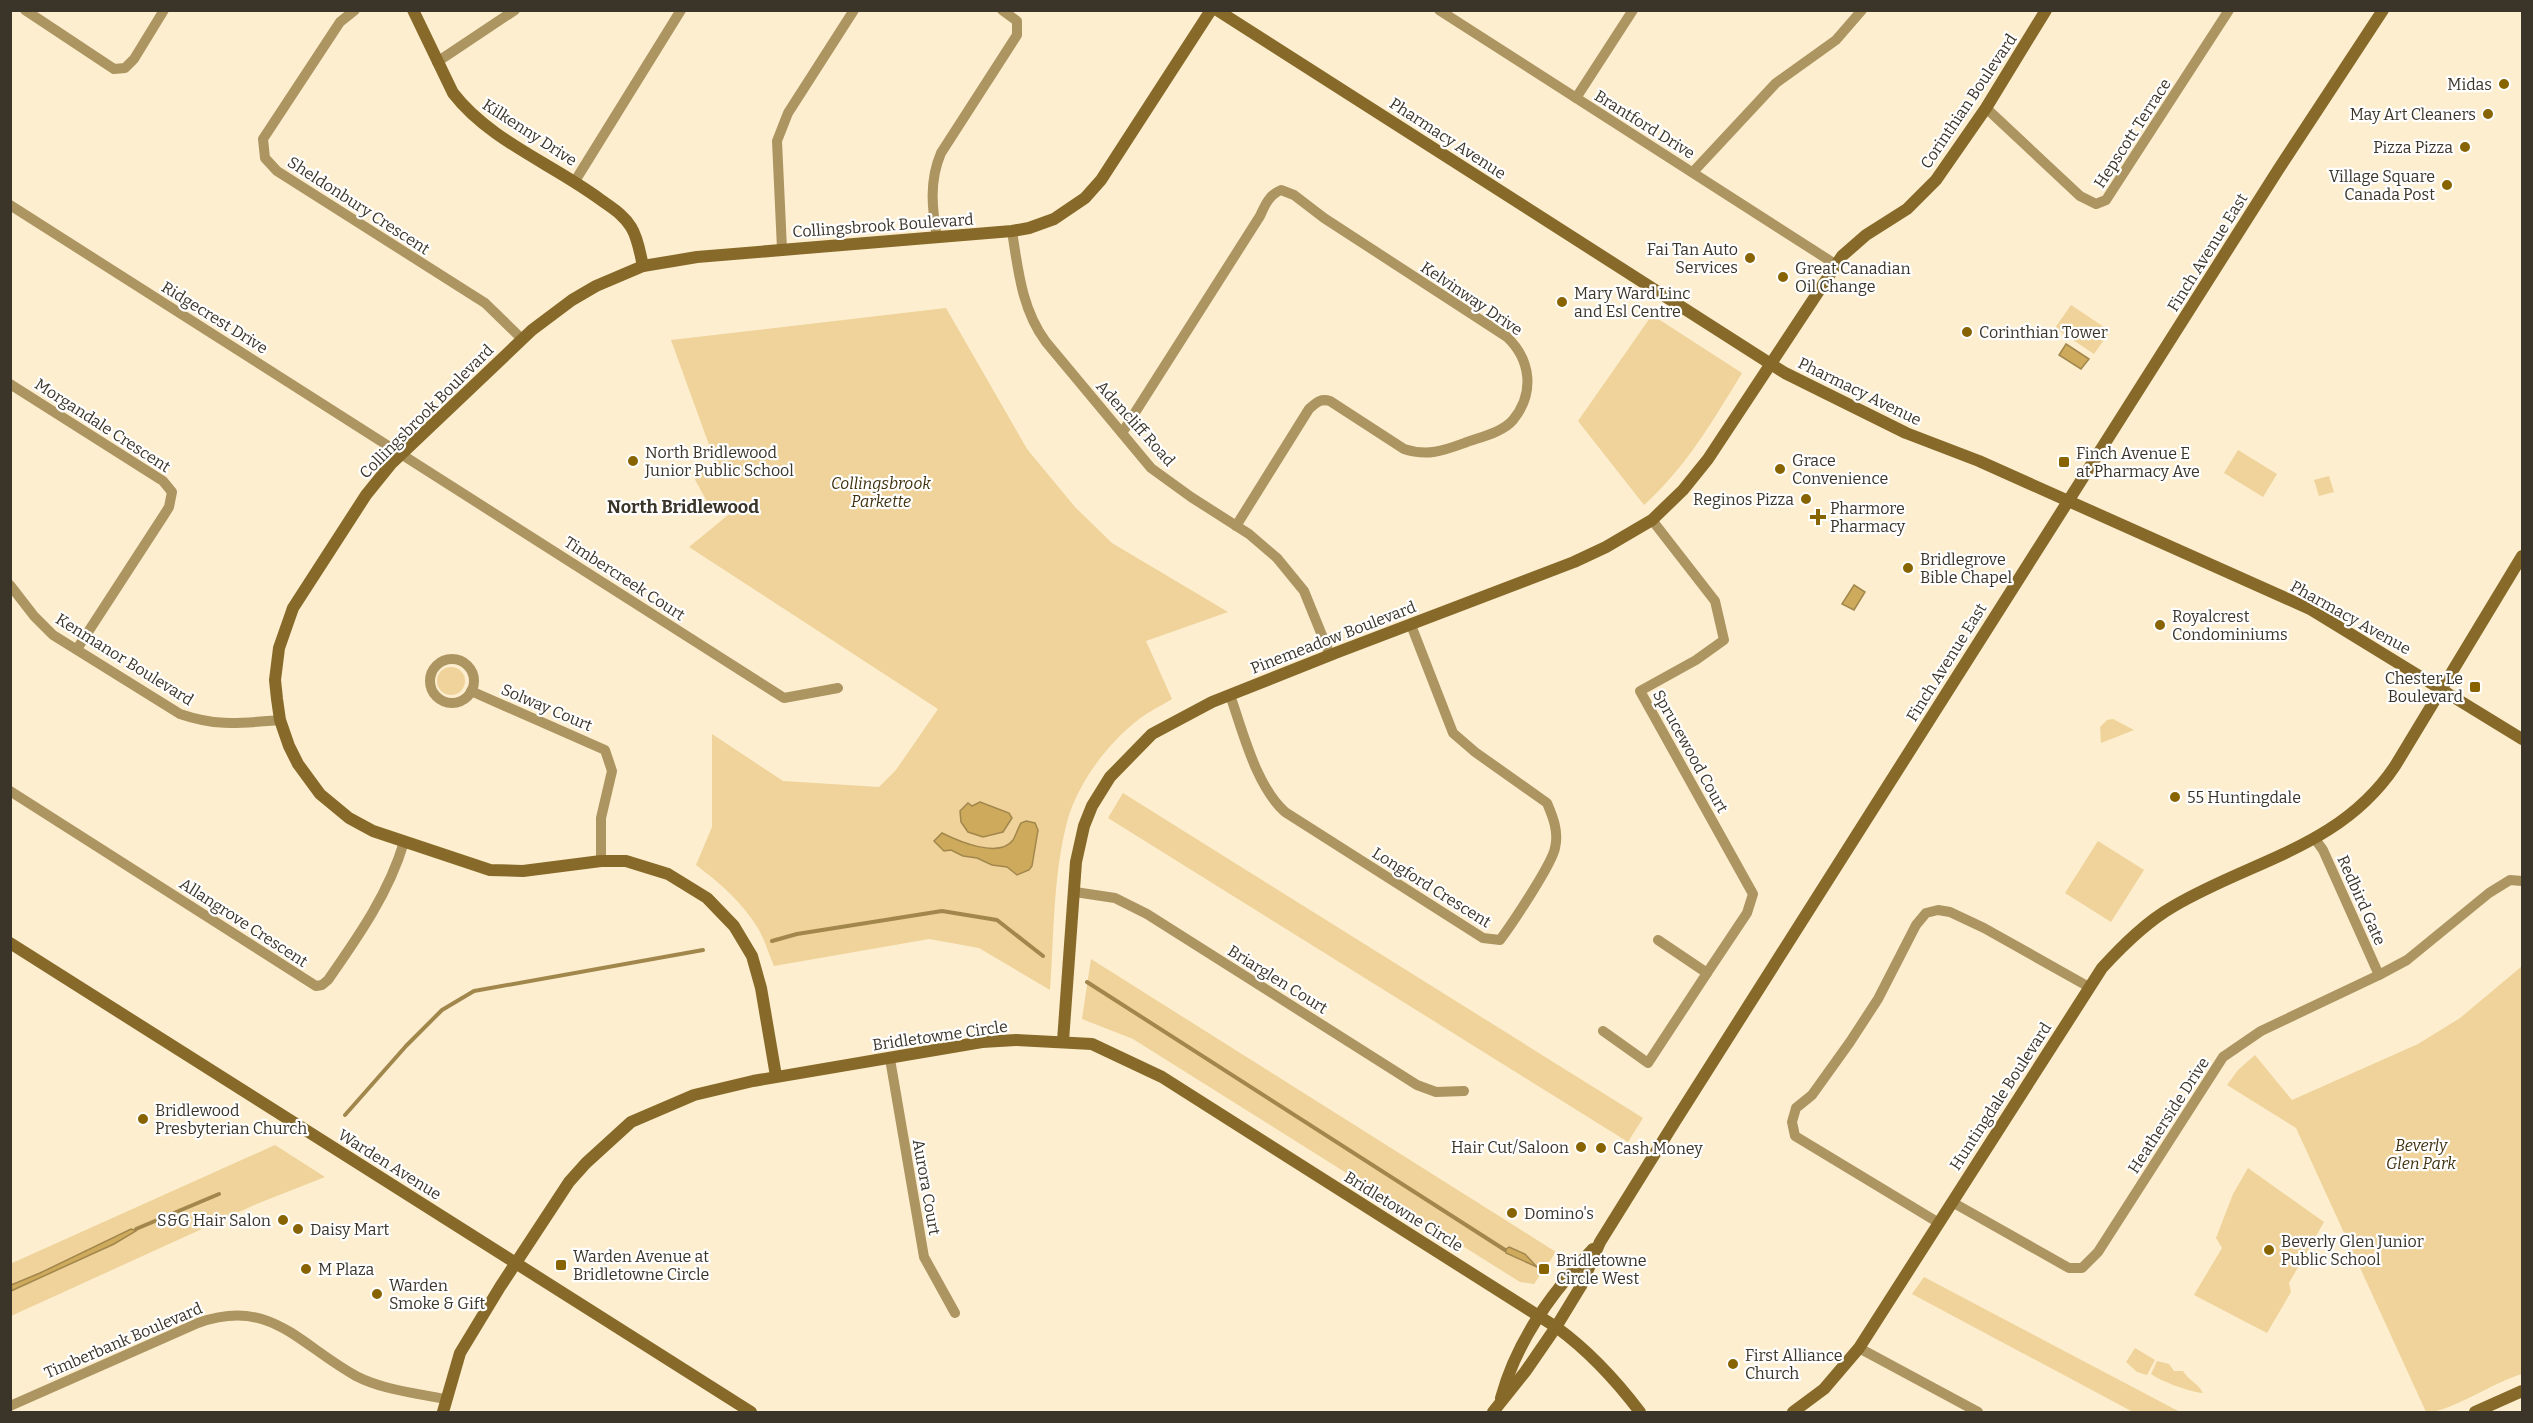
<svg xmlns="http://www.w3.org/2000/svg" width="2533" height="1423" viewBox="0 0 2533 1423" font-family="Bitter,serif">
<rect width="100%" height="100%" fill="#fdeecf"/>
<!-- green -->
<g fill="#efd39a">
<path d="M2071,305L2110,331L2094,354L2055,328Z"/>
<path d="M946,308L1027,449L1075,507L1112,543L1228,612L1146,641L1172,699C1159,707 1144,714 1133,724C1103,749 1075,788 1066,826C1053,879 1054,936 1050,990L979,948L929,939L774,966C769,954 765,941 759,930C744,904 720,883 696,865L712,827V734L783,781L879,787L896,770L938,709L689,547L733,511L730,503L720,510L710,507L693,476L716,464L671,340Z"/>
<path d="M1652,315L1742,373C1712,422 1687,466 1644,505L1578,421Z"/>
<path d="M2238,450L2277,474L2263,497L2224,473Z"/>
<path d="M2329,476L2334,492L2319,496L2314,480Z"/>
<circle cx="451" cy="681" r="14"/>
<path d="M2113,719L2134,730L2101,743L2100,727L2107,720Z"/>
<path d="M1123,793L1643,1118L1628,1142L1108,818Z"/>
<path d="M2098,841L2144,870L2111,922L2065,893Z"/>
<path d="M1091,959L1556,1252L1534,1284L1520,1282L1133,1039L1082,1019Z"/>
<path d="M2521,967L2522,1374C2493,1382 2450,1413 2426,1412L2296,1128L2227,1085L2238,1070L2255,1055L2292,1100L2418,1044L2460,1018Z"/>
<path d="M275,1145L325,1177L259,1203L11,1316L10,1264Z"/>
<path d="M2248,1168L2324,1222L2289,1283L2291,1292L2267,1333L2194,1295L2222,1248L2216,1238L2233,1194Z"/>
<path d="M1924,1277L2180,1412H2133L1912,1294Z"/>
<path d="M2135,1348L2155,1360L2147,1375L2137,1372L2126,1362Z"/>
<path d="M2157,1361L2169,1364L2174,1371H2183C2189,1381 2198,1383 2203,1393C2193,1393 2160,1381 2151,1374Z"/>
</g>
<!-- water -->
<g fill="#ceaa5c" stroke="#a2874d" stroke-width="1.5">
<path d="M2066,344L2089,359L2081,369L2059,355Z"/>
<path d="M1854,585L1865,592L1854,610L1842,604Z"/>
<path d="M980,802L1009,813L1012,818L1003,832L983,837L968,832L961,822L960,811L968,803L972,806Z"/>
<path d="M1026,821L1035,823L1038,830L1032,866L1029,870L1017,875L1007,867L992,865L977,858L963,856L951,850L944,851L934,841L942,833C958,841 999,859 1013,840C1016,835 1018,828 1021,823Z"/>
<path d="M131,1229L136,1231L114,1244L11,1291V1285L40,1273Z"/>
<path d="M1509,1247L1525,1254L1537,1267L1506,1253L1505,1250Z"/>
</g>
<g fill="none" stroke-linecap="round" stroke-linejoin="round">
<!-- stream -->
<g stroke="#a2874d" stroke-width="4">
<path d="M772,941L797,934L942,911L997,920L1043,956"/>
<path d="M1087,982L1505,1250"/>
<path d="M345,1115L406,1046L442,1010L474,991L703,950"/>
<path d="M136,1229L219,1194"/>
</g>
<!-- street -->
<g stroke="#ad9562" stroke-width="10">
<path d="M25,10L114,69L125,68L134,59L164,10"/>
<path d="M355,10L340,22L263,139L265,158L277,171L485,303L522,339"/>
<path d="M1439,10L1835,264"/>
<path d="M437,62L515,10"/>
<path d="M1576,98L1633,10"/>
<path d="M1986,108L2080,196L2096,204L2106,200L2229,10"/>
<path d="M1693,172L1776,83L1836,40L1862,10"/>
<path d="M575,181L681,10"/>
<path d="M10,205L784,698L838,688"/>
<path d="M1012,231C1018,270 1022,310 1046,342L1151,468L1191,497L1249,534L1277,558L1304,591L1330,655"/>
<path d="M937,238C932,208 929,181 941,153L1017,35V21L1002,10"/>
<path d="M782,249L777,141L788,113L854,10"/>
<path d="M10,384L163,481L172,492L169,507L164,515L77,649"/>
<path d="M1122,433L1260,216C1265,205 1269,195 1281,190L1294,195L1324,218L1507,337C1531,360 1535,393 1513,420C1503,432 1481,437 1467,442C1445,450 1428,457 1404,449L1330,401C1320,398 1316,403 1309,409L1236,526"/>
<path d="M1652,520L1715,601L1724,640L1696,660L1640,691L1753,894L1747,913L1707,973L1658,940"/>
<path d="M10,585L34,616L53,635L180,714C218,727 241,723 280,720"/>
<circle cx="452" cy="681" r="22"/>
<path d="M471,691L605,750L612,771L601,818V861"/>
<path d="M1230,695C1243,732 1256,786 1285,812L1483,938L1500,940C1512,924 1552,864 1555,848C1559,832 1553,817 1547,803L1475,752L1453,733L1411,625"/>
<path d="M10,791L316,986L322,985L328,980C358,937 389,893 404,842"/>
<path d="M2315,839L2323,850L2379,975"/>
<path d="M1075,892L1115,898L1147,914L1417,1085L1436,1092L1464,1091"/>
<path d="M1603,1031L1648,1063L1707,973"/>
<path d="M890,1059L924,1257L955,1313"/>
<path d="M1952,1202L2069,1268H2082L2098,1252L2223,1057L2261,1031L2379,975L2407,960L2489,893L2510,880L2522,881"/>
<path d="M1939,1223L1795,1136L1792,1122L1796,1108L1812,1095L1850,1042L1878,999L1916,925L1926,913L1938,910L1950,912L1984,928L2089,987"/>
<path d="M1859,1348L1978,1412"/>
<path d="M10,1406L198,1323C271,1297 298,1344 356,1376C383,1390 416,1393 445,1399"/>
</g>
<!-- secondary -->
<g stroke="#876a29" stroke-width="12">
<path d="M413,10L453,93C490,141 553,164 601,200C612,208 624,215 631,227C638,238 640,253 643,266"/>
<path d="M1217,10L1785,373L1906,433L1979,461L2310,609L2522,739"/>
<path d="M10,943L751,1412"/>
<path d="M1063,1041L1076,862L1084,826L1092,806L1110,777L1152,734L1212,702L1338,652L1574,562L1606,547L1652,520L1683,490L1708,459L1842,256L1866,235L1907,209L1936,180L1986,108L2046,10"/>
<path d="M776,1076L761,988L752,956L734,926L707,898L668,874L626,861H601L523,871L490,870L373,831L349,818L320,794L298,764L289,746L280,720L277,699L275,680L279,648L293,608L366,495L391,464L532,330L572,300L596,286L643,266L697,257L1012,231L1029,228L1054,219L1085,198L1101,180L1211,10"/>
<path d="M1501,1398C1517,1340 1552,1292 1593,1249"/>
<path d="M443,1412L460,1353L500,1287L569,1182L586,1163L631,1122L694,1095L753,1081L982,1042L1016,1040L1092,1044L1162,1077L1556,1327C1589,1351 1615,1379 1640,1412"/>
<path d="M1493,1412L1525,1372L1556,1327L1581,1286L1600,1242L1674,1123L2278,170L2383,10"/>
<path d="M1793,1412L1824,1389L1859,1348L2102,968C2123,945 2146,922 2174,906C2252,860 2341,847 2395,766L2522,556"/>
<path d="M2475,1412L2522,1391"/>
</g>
</g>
<!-- markers -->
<g fill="#876400" stroke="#fff" stroke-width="2">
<circle cx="2504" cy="84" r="6"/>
<circle cx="2488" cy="114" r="6"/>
<circle cx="2465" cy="147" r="6"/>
<circle cx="2447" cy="185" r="6"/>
<circle cx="1750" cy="258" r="6"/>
<circle cx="1783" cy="277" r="6"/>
<circle cx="1562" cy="302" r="6"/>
<circle cx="1967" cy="332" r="6"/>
<circle cx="633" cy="461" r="6"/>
<rect x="2058" y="456" width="12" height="12" rx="3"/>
<circle cx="1780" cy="469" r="6"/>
<circle cx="1806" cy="499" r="6"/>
<path d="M1815 508h6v6h6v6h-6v6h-6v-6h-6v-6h6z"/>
<circle cx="1908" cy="568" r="6"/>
<circle cx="2160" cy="625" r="6"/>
<rect x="2469" y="681" width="12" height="12" rx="3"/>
<circle cx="2175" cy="797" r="6"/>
<circle cx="143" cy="1119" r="6"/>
<circle cx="1581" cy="1147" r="6"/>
<circle cx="1601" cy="1148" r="6"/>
<circle cx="1512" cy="1213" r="6"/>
<circle cx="283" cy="1220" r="6"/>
<circle cx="298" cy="1229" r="6"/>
<circle cx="2269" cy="1250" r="6"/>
<rect x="555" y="1259" width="12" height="12" rx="3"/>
<circle cx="306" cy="1269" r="6"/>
<rect x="1538" y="1263" width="12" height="12" rx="3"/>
<circle cx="377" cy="1294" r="6"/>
<circle cx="1733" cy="1364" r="6"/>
</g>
<g text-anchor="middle" stroke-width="4.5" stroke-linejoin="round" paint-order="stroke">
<!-- poi labels -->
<g font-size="16" fill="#3b3529" stroke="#fff" text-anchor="start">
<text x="2492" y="90" text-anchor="end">Midas</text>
<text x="2476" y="120" text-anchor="end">May Art Cleaners</text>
<text x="2453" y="153" text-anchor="end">Pizza Pizza</text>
<text x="2435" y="182" text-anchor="end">Village Square<tspan x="2435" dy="18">Canada Post</tspan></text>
<text x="1738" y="255" text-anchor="end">Fai Tan Auto<tspan x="1738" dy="18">Services</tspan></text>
<text x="1795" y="274">Great Canadian<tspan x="1795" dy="18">Oil Change</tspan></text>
<text x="1574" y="299">Mary Ward Linc<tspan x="1574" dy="18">and Esl Centre</tspan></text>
<text x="1979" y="338">Corinthian Tower</text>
<text x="645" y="458">North Bridlewood<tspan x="645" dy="18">Junior Public School</tspan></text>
<text x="2076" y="459">Finch Avenue E<tspan x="2076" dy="18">at Pharmacy Ave</tspan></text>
<text x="1792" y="466">Grace<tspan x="1792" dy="18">Convenience</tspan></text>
<text x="1794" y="505" text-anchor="end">Reginos Pizza</text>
<text x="1830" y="514">Pharmore<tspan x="1830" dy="18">Pharmacy</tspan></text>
<text x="1920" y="565">Bridlegrove<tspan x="1920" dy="18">Bible Chapel</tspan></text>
<text x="2172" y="622">Royalcrest<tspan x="2172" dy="18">Condominiums</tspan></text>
<text x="2463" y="684" text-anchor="end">Chester Le<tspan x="2463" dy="18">Boulevard</tspan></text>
<text x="2187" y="803">55 Huntingdale</text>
<text x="155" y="1116">Bridlewood<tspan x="155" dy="18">Presbyterian Church</tspan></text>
<text x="1569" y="1153" text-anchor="end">Hair Cut/Saloon</text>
<text x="1613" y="1154">Cash Money</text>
<text x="1524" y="1219">Domino's</text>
<text x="271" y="1226" text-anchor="end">S&amp;G Hair Salon</text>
<text x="310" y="1235">Daisy Mart</text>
<text x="2281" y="1247">Beverly Glen Junior<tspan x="2281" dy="18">Public School</tspan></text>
<text x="573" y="1262">Warden Avenue at<tspan x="573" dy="18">Bridletowne Circle</tspan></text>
<text x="1556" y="1266">Bridletowne<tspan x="1556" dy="18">Circle West</tspan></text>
<text x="318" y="1275">M Plaza</text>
<text x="389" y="1291">Warden<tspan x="389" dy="18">Smoke &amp; Gift</tspan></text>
<text x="1745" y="1361">First Alliance<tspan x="1745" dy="18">Church</tspan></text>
</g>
<!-- street labels -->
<g font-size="16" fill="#3b3529" stroke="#fff">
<text transform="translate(1968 101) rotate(-56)" y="6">Corinthian Boulevard</text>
<text transform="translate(1645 124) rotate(32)" y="6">Brantford Drive</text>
<text transform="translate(530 132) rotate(33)" y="6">Kilkenny Drive</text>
<text transform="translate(2132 133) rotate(-57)" y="6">Hepscott Terrace</text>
<text transform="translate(1448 138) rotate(33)" y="6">Pharmacy Avenue</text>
<text transform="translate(359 205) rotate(33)" y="6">Sheldonbury Crescent</text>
<text transform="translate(883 225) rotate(-4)" y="6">Collingsbrook Boulevard</text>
<text transform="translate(2207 252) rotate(-58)" y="6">Finch Avenue East</text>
<text transform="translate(1472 298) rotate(34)" y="6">Kelvinway Drive</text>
<text transform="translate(215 317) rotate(32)" y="6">Ridgecrest Drive</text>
<text transform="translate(1860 391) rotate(26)" y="6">Pharmacy Avenue</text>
<text transform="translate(426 411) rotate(-45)" y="6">Collingsbrook Boulevard</text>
<text transform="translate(1136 423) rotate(48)" y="6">Adencliff Road</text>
<text transform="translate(103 425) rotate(33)" y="6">Morgandale Crescent</text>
<text transform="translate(625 578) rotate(33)" y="6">Timbercreek Court</text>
<text transform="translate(2351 617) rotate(29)" y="6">Pharmacy Avenue</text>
<text transform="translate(1333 637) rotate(-21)" y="6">Pinemeadow Boulevard</text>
<text transform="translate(125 659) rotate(32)" y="6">Kenmanor Boulevard</text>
<text transform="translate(1946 662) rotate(-58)" y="6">Finch Avenue East</text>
<text transform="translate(547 707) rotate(23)" y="6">Solway Court</text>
<text transform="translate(1691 751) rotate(61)" y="6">Sprucewood Court</text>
<text transform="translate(1432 887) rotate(32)" y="6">Longford Crescent</text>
<text transform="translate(2362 900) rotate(66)" y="6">Redbird Gate</text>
<text transform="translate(244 922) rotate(33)" y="6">Allangrove Crescent</text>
<text transform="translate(1278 979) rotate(32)" y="6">Briarglen Court</text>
<text transform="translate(940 1035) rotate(-8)" y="6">Bridletowne Circle</text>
<text transform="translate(2000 1096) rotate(-57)" y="6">Huntingdale Boulevard</text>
<text transform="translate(2168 1115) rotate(-57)" y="6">Heatherside Drive</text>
<text transform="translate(390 1164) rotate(32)" y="6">Warden Avenue</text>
<text transform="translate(927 1187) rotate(80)" y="6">Aurora Court</text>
<text transform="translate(1404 1211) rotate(32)" y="6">Bridletowne Circle</text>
<text transform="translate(123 1340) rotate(-23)" y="6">Timberbank Boulevard</text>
</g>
<!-- park labels -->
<g font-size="16" font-style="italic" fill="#41320f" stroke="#fff">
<text x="881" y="489">Collingsbrook<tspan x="881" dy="18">Parkette</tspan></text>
<text x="2421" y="1151">Beverly<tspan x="2421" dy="18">Glen Park</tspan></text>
</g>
<!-- neighbourhood labels -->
<g font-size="18" font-weight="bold" fill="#3b3529" stroke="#fff">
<text x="683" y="513">North Bridlewood</text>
</g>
</g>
<!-- border -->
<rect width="2533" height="1423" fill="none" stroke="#3b3529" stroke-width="24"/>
</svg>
